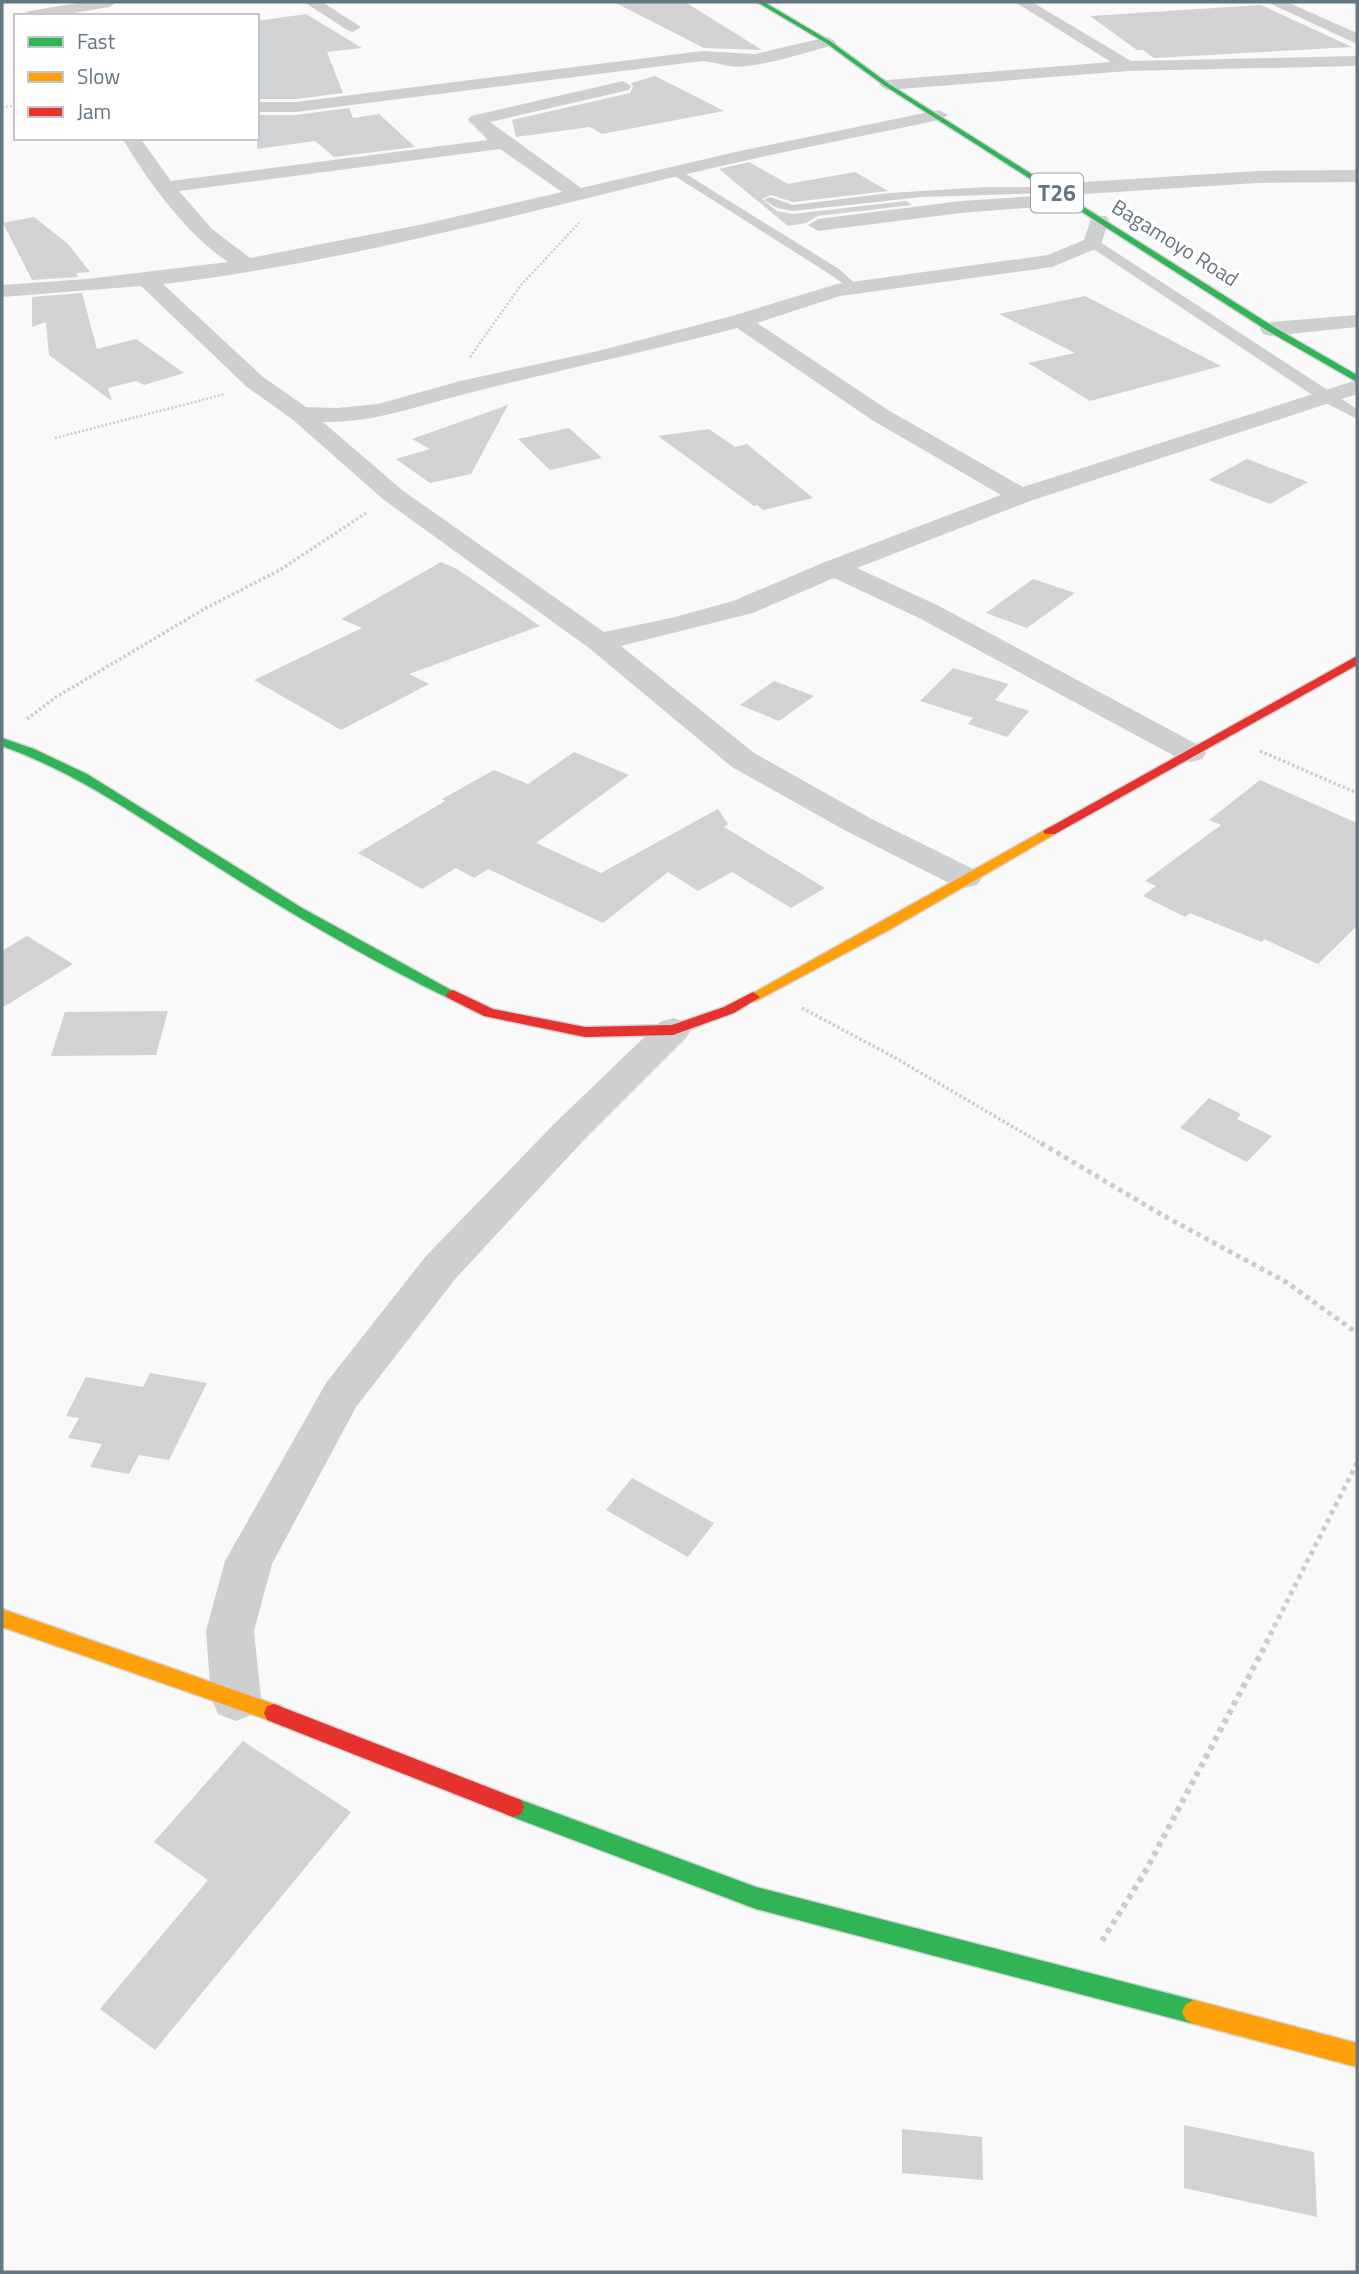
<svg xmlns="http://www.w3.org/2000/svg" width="1359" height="2274" viewBox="0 0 1359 2274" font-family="'Titillium Web',sans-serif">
<rect width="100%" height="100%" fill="#f9f9f9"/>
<!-- building -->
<g fill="#d0d2d3">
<path d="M614,2H685L762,50L704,48Z"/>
<path d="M1261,5L1352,47L1154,58L1143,50H1137L1090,16Z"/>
<path d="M306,14L362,48L327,52L343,93L296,99H257V21Z"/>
<path d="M655,76L724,111L602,134L590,127L516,137L512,120L630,93L633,87L631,83Z"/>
<path d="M349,108L353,118L379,114L415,147L334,157L315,141L257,149V115H296Z"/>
<path d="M749,162L788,184L855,172L888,191L793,202L771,195L762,199L777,211L793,214L906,201L912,205L818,216L806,223L788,226L719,169Z"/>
<path d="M34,217L68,244L90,272L76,273L78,277L32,280L3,223Z"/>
<path d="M82,293L97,349L136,339L184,373L144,385L136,381L108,388L112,401L49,355L46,322L32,327V297Z"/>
<path d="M1085,296L1221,366L1090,401L1028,363L1075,353L999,314Z"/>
<path d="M508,405L471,474L430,483L396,459L430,449L412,439Z"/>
<path d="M569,428L602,458L550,470L518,439Z"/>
<path d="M709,429L735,447L747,444L813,498L763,510L757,505L754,506L658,436Z"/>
<path d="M1247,459L1308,482L1270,504L1208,480Z"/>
<path d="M441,562L457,569L540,626L409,674L429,684L341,730L254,680L362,628L341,619Z"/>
<path d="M1033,579L1075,593L1027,628L986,613Z"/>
<path d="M953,668L1009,684L995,700L1029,711L1007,737L968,724L973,718L920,701Z"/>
<path d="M774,681L814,696L779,721L740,705Z"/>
<path d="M574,752L629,775L536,843L601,873L718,809L728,824L724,827L825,888L791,908L732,872L698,891L668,872L603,923L488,869L474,878L456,868L422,889L358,853L445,801L442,799L494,770L528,784Z"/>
<path d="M1260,780L1357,823V926L1318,964L1264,939L1262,942L1190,913L1185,917L1143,896L1156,886L1145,881L1221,825L1209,820Z"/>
<path d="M27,936L73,964L2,1008V951Z"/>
<path d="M168,1011L156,1055L51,1056L65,1012Z"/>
<path d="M1209,1098L1241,1114L1237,1119L1272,1136L1247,1162L1180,1128Z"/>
<path d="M150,1373L207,1383L169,1460L139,1455L129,1474L90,1467L102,1444L68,1438L79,1418L66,1416L86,1377L143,1387Z"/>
<path d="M632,1478L714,1523L688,1557L606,1510Z"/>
<path d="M243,1741L351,1812L155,2050L100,2009L208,1880L154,1842Z"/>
<path d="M1184,2125L1314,2152L1317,2217L1184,2188Z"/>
<path d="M902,2129L982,2137L983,2180L902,2173Z"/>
</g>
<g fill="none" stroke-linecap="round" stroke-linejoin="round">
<defs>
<g id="fast">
<path d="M757,2H764L830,41L889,84L1274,327L1357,375V382L1268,331L885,86L826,43Z"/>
<path d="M2,738L34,749L87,774L302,908L460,995L458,998H448C368,959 291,914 216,866C146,822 80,774 2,746Z"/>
<path d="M513,1797L756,1887L1194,2000L1202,2004L1206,2012L1202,2020L1194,2024L756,1909L505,1814L502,1807L505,1800Z"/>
</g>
<g id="slow">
<path d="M1050,827L1055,828V834L889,930L758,1000L753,1002L746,997Z"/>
<path d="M2,1609L274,1704L281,1706L284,1713L281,1720L274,1722L2,1627Z"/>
<path d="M1194,2000L1357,2043V2067L1194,2024L1186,2020L1182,2012L1186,2004Z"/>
</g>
<g id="jam">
<path d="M1357,656V665L1055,834H1045L1043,831Z"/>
<path d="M453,990L493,1009L585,1027L672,1025L724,1007L753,992L760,997L734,1013L673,1035L585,1037L484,1016L448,998L446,995L448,992Z"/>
<path d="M274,1704L521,1800L524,1807L521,1814L513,1817L267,1720L264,1713L267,1706Z"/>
</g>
</defs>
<!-- fast casing -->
<use href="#fast" stroke="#d5d6d7" stroke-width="3"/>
<!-- slow casing -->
<use href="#slow" stroke="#d5d6d7" stroke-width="3"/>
<!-- jam casing -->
<use href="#jam" stroke="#d5d6d7" stroke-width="3"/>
<!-- path-far4 -->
<path stroke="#cbcccd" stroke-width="2" stroke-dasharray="2 2" stroke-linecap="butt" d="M2,107L16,106"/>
<!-- path-far3 -->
<g stroke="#cbcccd" stroke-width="2.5" stroke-dasharray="2 2" stroke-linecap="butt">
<path d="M470,357L521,285L579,223"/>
<path d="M55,438L225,394"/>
</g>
<!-- path-far2 -->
<g stroke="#cbcccd" stroke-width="3.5" stroke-dasharray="2.5 2.5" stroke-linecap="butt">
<path d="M27,719L56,697L206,608L280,570L366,513"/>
<path d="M1260,751L1357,793"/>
<path d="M802,1008L892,1056L1044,1145"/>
</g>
<!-- path-far1 -->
<g stroke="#cbcccd" stroke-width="5" stroke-dasharray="4.5 4.5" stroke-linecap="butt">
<path d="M1041,1143L1157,1212L1286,1282L1357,1333"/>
<path d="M1266,1643L1357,1463"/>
</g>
<!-- path -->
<path stroke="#cbcccd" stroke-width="6" stroke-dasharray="5 5" stroke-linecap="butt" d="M1102,1941L1145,1872L1267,1642"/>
<!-- lane -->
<g fill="#cecfd0" fill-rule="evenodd">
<path d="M670,169H678L839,269L859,287L853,291L831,275L670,173Z"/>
<path d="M986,187H1052L1058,190L1052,193L922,197L793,211L777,208L764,200L770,197L793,205L890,193Z"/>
<path d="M1089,240H1097L1357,409V419L1320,400L1089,246Z"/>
</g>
<!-- street -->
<g fill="#cecfd0" fill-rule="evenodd">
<path d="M84,2H117L109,7L57,16H21L29,11Z"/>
<path d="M304,2H322L361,27L353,32L347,30Z"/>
<path d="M1015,2H1032L1131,61L1357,56V66L1128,71L887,90L879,85L887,80L1111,62Z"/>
<path d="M1267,2H1287L1357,33V44Z"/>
<path d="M828,37L836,42L834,45C811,51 749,71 728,66C719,64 714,62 702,61L296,112H257V102H296L702,51L755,54Z"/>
<path d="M623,81L631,86L629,90L490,122L581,188L740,151L939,110L948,115L939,120C849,139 759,156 670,178C503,218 334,264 163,284L263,377L306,407L337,408L378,404L460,381L598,351L732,316L837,284L1048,255L1084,240L1092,216H1106L1109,220L1100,247L1052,267L840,296L757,323L888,410L1023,487L1357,380V394L1030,501L857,568L939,606L1202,747L1206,753L1202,759L1191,762L1180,759L919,618L834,578L753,613L621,646L754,753L870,818L977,871L982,878L977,885L965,888L953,885L848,832L732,767L589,648L384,500L292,419L247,387L141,286L2,297V285L87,279L228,262C185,233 148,181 122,138H140L171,181L488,140L468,120L471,116ZM500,149L562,192L424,224L250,258L212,229L179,191ZM737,328L872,420L1001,495L825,562L733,601L671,618L604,632L402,490L323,422C373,423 417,406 465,394C555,371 646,352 737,328Z"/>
<path d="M1357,170V182L1257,183L1069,195L1078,200L1075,204L961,213L818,231L808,225L818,219L961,201L1051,195L1043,190L1052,184L1257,171Z"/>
<path d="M1357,315V327L1271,336L1263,334L1260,329L1263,324L1271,322Z"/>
<path d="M673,1018L686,1022L691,1030L686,1038L583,1141L456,1278L356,1407L272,1564L254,1631L261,1698L254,1714L236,1721L218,1714L211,1698L206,1631L225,1561L326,1383L426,1256L555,1123L660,1022Z"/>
</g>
<!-- fast -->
<use href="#fast" fill="#30b455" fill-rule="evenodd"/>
<!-- slow -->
<use href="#slow" fill="#ff9f0a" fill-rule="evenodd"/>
<!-- jam -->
<use href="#jam" fill="#e5322d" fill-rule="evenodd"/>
</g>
<g text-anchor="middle" stroke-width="7" stroke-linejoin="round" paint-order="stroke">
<!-- far-street labels -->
<g font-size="21" fill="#657683" stroke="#fff">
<text transform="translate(1175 243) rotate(32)" y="7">Bagamoyo Road</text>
</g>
<!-- shield labels -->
<rect fill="#fff" stroke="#939fa8" stroke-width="2" x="1031" y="173.5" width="52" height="39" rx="5"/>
<g font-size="23" font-weight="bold" fill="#657683">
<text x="1057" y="201">T26</text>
</g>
</g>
<!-- border -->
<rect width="1359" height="2274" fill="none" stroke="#657683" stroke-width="7"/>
<!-- legend -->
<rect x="14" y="14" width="245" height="126" fill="#ffffff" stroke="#c1c8cd" stroke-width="2"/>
<rect x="28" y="37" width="35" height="10" fill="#30b455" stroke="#c1c8cd" stroke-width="2"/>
<text x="77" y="49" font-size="21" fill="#657683">Fast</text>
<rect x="28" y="72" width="35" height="10" fill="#ff9f0a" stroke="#c1c8cd" stroke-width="2"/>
<text x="77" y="84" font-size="21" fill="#657683">Slow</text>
<rect x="28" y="107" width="35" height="10" fill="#e5322d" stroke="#c1c8cd" stroke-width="2"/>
<text x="77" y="119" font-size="21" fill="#657683">Jam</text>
</svg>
